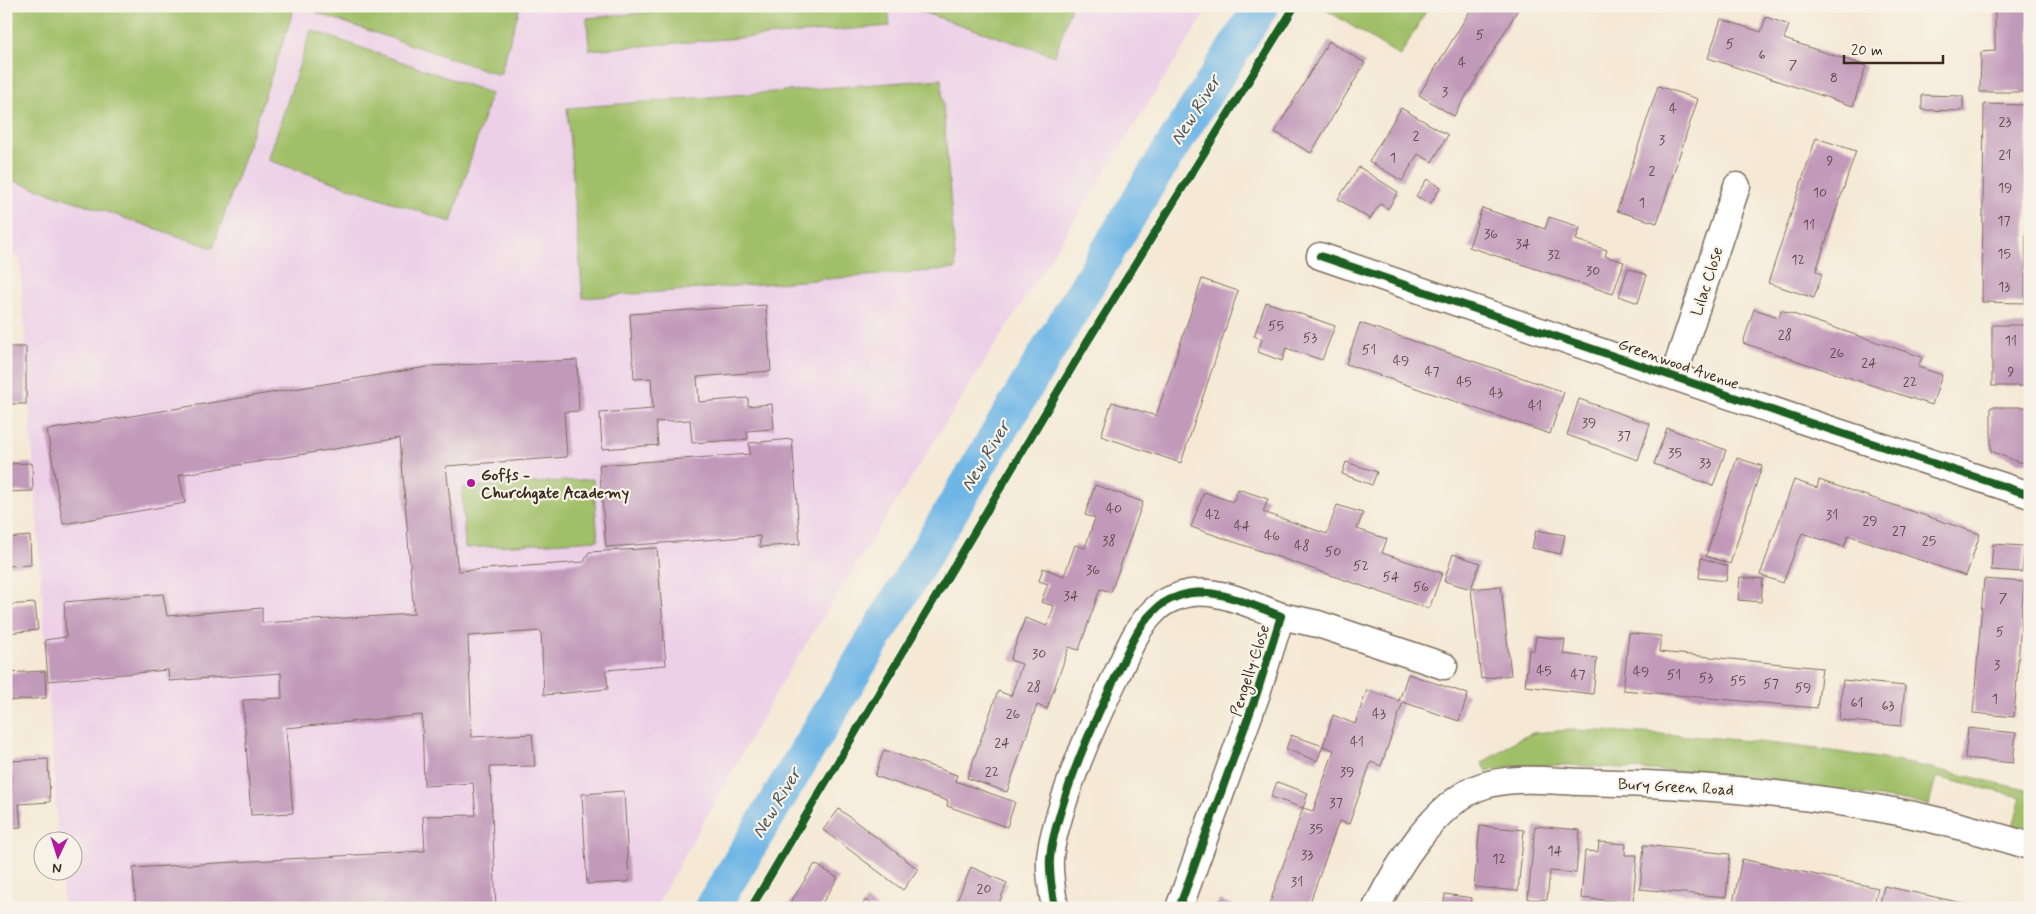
<svg xmlns="http://www.w3.org/2000/svg" width="2036" height="914" viewBox="0 0 2036 914" font-family="Mynerve,sans-serif">
<rect width="100%" height="100%" fill="#f7f3e8"/>
<filter id="ink" filterUnits="userSpaceOnUse"><feTurbulence type="fractalNoise" baseFrequency=".02" numOctaves="2"/><feDisplacementMap in="SourceGraphic" scale="10" xChannelSelector="R" yChannelSelector="G"/><feConvolveMatrix kernelMatrix="1 2 1 2 8 2 1 2 1" color-interpolation-filters="sRGB"/></filter>
<filter id="wash" filterUnits="userSpaceOnUse"><feTurbulence type="fractalNoise" baseFrequency=".0096" numOctaves="4" result="noise"/><feDisplacementMap in="SourceGraphic" scale="20" xChannelSelector="R" yChannelSelector="G"/><feGaussianBlur stdDeviation="1.12" result="paint"/><feColorMatrix in="noise" values="0 0 0 0 0 0 0 0 0 0 0 0 0 0 0 0 0 1.4 0 .05"/><feComposite in="paint" operator="in"/></filter>
<g filter="url(#wash)">
<rect width="100%" height="100%" fill="#f5e9d5"/>
<!-- built -->
<path fill="#edd0e8" d="M6,6H1210L785,677L655,908H63L61,872H72V842L58,841L20,259L6,251Z"/>
<!-- green -->
<g fill="#a0bf68" stroke="#6e7443">
<path d="M6,6H295L213,248L6,178Z"/>
<path d="M319,6H520L500,75L317,13Z"/>
<path d="M719,6H888L890,26L589,50L587,18Z"/>
<path d="M904,6H1071L1055,56Z"/>
<path d="M1320,6H1429L1400,56Z"/>
<path d="M311,30L491,93L451,222L268,160Z"/>
<path d="M941,79L956,269L583,298L567,108Z"/>
<path d="M593,479L598,540L465,548L462,488Z"/>
<path d="M1570,730C1672,733 1776,741 1877,758C1928,766 1979,779 2030,791V827H2013L2021,797L1936,777L1929,805L1748,776L1569,765L1512,766L1487,771L1482,763L1517,740L1533,733Z"/>
</g>
<g fill="none" stroke-linecap="round" stroke-linejoin="round">
<!-- canal -->
<path stroke="#6eb6e6" stroke-width="35" d="M712,908L1147,186L1261,6"/>
</g>
<g id="blocks">
<!-- building -->
<g fill="#c199b9">
<path d="M1473,6H1520L1454,116L1419,95Z"/>
<path d="M2007,6H2030V92H1980L1981,52L1995,51V10Z"/>
<path d="M1766,17L1789,25L1784,39L1866,66L1853,106L1708,58L1721,19L1761,32Z"/>
<path d="M1329,41L1365,63L1311,153L1275,132Z"/>
<path d="M1658,86L1698,99L1657,223L1617,211Z"/>
<path d="M1922,95L1963,96V111L1922,110Z"/>
<path d="M1984,104L2027,105L2025,303L1982,302Z"/>
<path d="M1401,108L1448,135L1432,162L1418,154L1402,181L1369,161Z"/>
<path d="M1816,138L1856,151L1816,271L1822,274L1814,298L1768,283Z"/>
<path d="M1359,167L1398,192L1388,209L1380,204L1370,219L1338,199Z"/>
<path d="M1427,179L1441,187L1430,204L1416,196Z"/>
<path d="M1482,208L1545,229L1549,217L1580,227L1576,240L1607,250L1605,256L1624,262L1613,294L1469,247Z"/>
<path d="M1628,268L1647,275L1638,303L1619,296Z"/>
<path d="M1202,279L1238,291L1181,463L1101,436L1112,402L1156,416Z"/>
<path d="M1266,302L1335,326L1322,360L1286,348L1282,361L1258,352L1262,339L1254,336Z"/>
<path d="M766,305L771,371L697,377L699,402L748,398V406L772,404L774,429L747,431L748,439L692,443L690,420L656,422L658,445L602,449L600,413L653,409L651,378L634,379L630,314Z"/>
<path d="M1754,309L1779,317L1781,310L1922,357L1918,367L1942,375L1932,405L1743,343Z"/>
<path d="M1360,323L1564,392L1550,434L1346,364Z"/>
<rect x="1992" y="325" width="38" height="61"/>
<rect x="6" y="347" width="20" height="57"/>
<path d="M577,360L579,411L564,412L567,457L446,466L458,571L584,562L589,552L657,548L666,665L606,670L608,689L544,695L541,631L468,636L472,737L532,734L535,766L490,767L496,908H136L133,868L425,851L423,816L476,815L473,783L424,786L422,715L286,728L293,813L251,815L243,700L282,698L281,673L169,681L168,670L48,681L45,640L66,637L64,602L163,594L167,616L262,608V623L414,614L400,438L179,475L185,503L63,524L47,430L433,366Z"/>
<path d="M1579,399L1650,424L1638,460L1567,435Z"/>
<path d="M1991,407H2030V462H2018L1991,451Z"/>
<path d="M1667,428L1726,450L1713,486L1654,464Z"/>
<path d="M792,439L800,544L760,547V536L606,547L599,465L750,454L749,443Z"/>
<path d="M1737,458L1762,466L1730,564L1706,556Z"/>
<path d="M1346,462L1377,472L1372,485L1342,474Z"/>
<path d="M32,463L33,491L6,492V464Z"/>
<path d="M1794,480L1817,488L1819,480L1980,534L1966,576L1848,535L1844,547L1802,533L1783,583L1760,575Z"/>
<path d="M1095,485L1143,502L1111,592L1100,589L1079,650L1069,647L1047,709L1037,705L1007,792L967,778L998,691L1011,696L1022,664L1010,660L1025,618L1047,626L1054,606L1041,602L1048,584L1039,581L1043,568L1064,576L1075,545L1085,548L1095,518L1085,515Z"/>
<path d="M1238,489L1268,499L1263,512L1327,534L1337,505L1363,513L1357,529L1387,539L1382,553L1442,573L1429,609L1191,527L1204,492L1233,502Z"/>
<path d="M1536,530L1565,535L1561,554L1532,548Z"/>
<path d="M30,536L31,565L6,566V538Z"/>
<path d="M1993,544L2024,546L2022,572L1991,570Z"/>
<path d="M1453,554L1480,563L1471,589L1444,581Z"/>
<path d="M1701,558L1728,566L1726,581L1699,578Z"/>
<path d="M1740,577L1763,579L1761,602L1738,600Z"/>
<path d="M1984,579L2024,582L2014,717L1973,713Z"/>
<path d="M1501,586L1511,675L1481,679L1471,589Z"/>
<path d="M35,603L38,630L6,633V605Z"/>
<path d="M1629,633L1661,636L1659,652L1822,668L1817,708L1623,690Z"/>
<path d="M1536,636L1565,640L1563,654L1597,658L1593,694L1525,686L1529,650H1534Z"/>
<path d="M45,671L46,698L6,701V673Z"/>
<path d="M1408,674L1468,694L1459,721L1403,702L1381,766L1371,762L1349,824L1339,821L1308,908H1268L1303,808L1313,811L1334,750L1323,746L1333,715L1355,724L1367,690L1399,701Z"/>
<path d="M1843,680L1905,686L1901,726L1839,720Z"/>
<path d="M1968,728L2016,733L2013,763L1965,758Z"/>
<path d="M1291,735L1323,746L1317,761L1286,749Z"/>
<path d="M884,750L957,775L955,781L1015,802L1007,827L947,806L948,801L875,776Z"/>
<path d="M48,759L50,802L19,804L21,827L6,828V793H12L10,761Z"/>
<path d="M1277,782L1308,793L1303,808L1271,797Z"/>
<path d="M624,791L629,882L587,884L582,794Z"/>
<path d="M839,809L918,869L903,890L823,830Z"/>
<path d="M1480,826L1524,830L1518,891L1474,887Z"/>
<path d="M1535,826L1580,830L1576,873L1550,871L1547,900L1528,899Z"/>
<path d="M1599,842L1626,844L1625,855H1637L1633,903L1581,898L1585,851L1598,852Z"/>
<path d="M1644,845L1730,854L1726,897L1640,889Z"/>
<path d="M1742,859L1878,888L1873,908H1732Z"/>
<path d="M815,864L838,878L819,908H787Z"/>
<path d="M971,867L1007,883L997,908H954Z"/>
<path d="M1884,886L1981,907V908H1879Z"/>
<path d="M1445,894L1472,898L1471,908H1443Z"/>
<path d="M866,900L878,908H860Z"/>
<path d="M1219,900L1240,908H1216Z"/>
</g>
</g>
</g>
<g filter="url(#ink)">
<use href="#blocks" fill-opacity="0" stroke="#7c6d5e" stroke-width="1"/>
<g fill="none" stroke-linecap="round" stroke-linejoin="round">
<defs>
<g id="street">
<path d="M1320,256L1798,419L2030,495"/>
<path d="M1674,375L1737,186"/>
<path d="M1281,616L1318,624L1444,666"/>
<path d="M1055,908C1052,891 1049,875 1050,859C1051,841 1057,824 1062,807C1076,761 1096,717 1117,674C1127,653 1136,628 1153,612C1159,605 1170,599 1179,596C1211,584 1251,605 1281,616L1256,696L1179,908"/>
<path d="M1376,908C1397,866 1433,807 1477,788C1508,775 1549,781 1582,782C1692,784 1802,793 1909,814C1950,823 1990,834 2030,846"/>
</g>
</defs>
<!-- street casing -->
<use href="#street" stroke="#7c6d5e" stroke-width="29"/>
<!-- street -->
<use href="#street" stroke="#fff" stroke-width="26"/>
<defs>
<g id="cycleway">
<path d="M1320,256L1798,419L2030,495"/>
<path d="M751,908L1086,344L1295,6"/>
<path d="M1055,908C1052,891 1049,875 1050,859C1051,841 1057,824 1062,807C1076,761 1096,717 1117,674C1127,653 1136,628 1153,612C1159,605 1170,599 1179,596C1211,584 1251,605 1281,616L1256,696L1179,908"/>
</g>
</defs>
<!-- cycleway casing -->
<use href="#cycleway" stroke="#f7f3e8" stroke-width="11"/>
<!-- cycleway -->
<use href="#cycleway" stroke="#1b5e20" stroke-width="8"/>
</g>
</g>
<!-- markers -->
<circle fill="#b5179e" stroke="#f7f3e8" stroke-width="2" cx="471" cy="483" r="5"/>
<g text-anchor="middle" stroke-width="4.5" stroke-linejoin="round" paint-order="stroke">
<!-- number labels -->
<g font-size="14" fill="#5c4645">
<text x="1480" y="39">5</text>
<text x="1730" y="48">5</text>
<text x="1762" y="59">6</text>
<text x="1462" y="67">4</text>
<text x="1793" y="69">7</text>
<text x="1834" y="82">8</text>
<text x="1445" y="96">3</text>
<text x="1673" y="113">4</text>
<text x="2005" y="126">23</text>
<text x="1416" y="140">2</text>
<text x="1662" y="144">3</text>
<text x="2005" y="159">21</text>
<text x="1393" y="162">1</text>
<text x="1830" y="165">9</text>
<text x="1652" y="175">2</text>
<text x="2005" y="192">19</text>
<text x="1820" y="197">10</text>
<text x="1642" y="207">1</text>
<text x="2004" y="225">17</text>
<text x="1809" y="229">11</text>
<text x="1491" y="238">36</text>
<text x="1523" y="248">34</text>
<text x="2004" y="258">15</text>
<text x="1554" y="259">32</text>
<text x="1798" y="264">12</text>
<text x="1593" y="275">30</text>
<text x="2004" y="291">13</text>
<text x="1276" y="330">55</text>
<text x="1785" y="339">28</text>
<text x="1310" y="342">53</text>
<text x="2011" y="345">11</text>
<text x="1369" y="354">51</text>
<text x="1837" y="357">26</text>
<text x="1401" y="365">49</text>
<text x="1869" y="367">24</text>
<text x="1432" y="376">47</text>
<text x="2011" y="376">9</text>
<text x="1464" y="386">45</text>
<text x="1910" y="386">22</text>
<text x="1496" y="397">43</text>
<text x="1535" y="410">41</text>
<text x="1589" y="427">39</text>
<text x="1624" y="440">37</text>
<text x="1675" y="457">35</text>
<text x="1705" y="467">33</text>
<text x="1114" y="513">40</text>
<text x="1213" y="519">42</text>
<text x="1832" y="519">31</text>
<text x="1870" y="525">29</text>
<text x="1242" y="530">44</text>
<text x="1899" y="535">27</text>
<text x="1272" y="540">46</text>
<text x="1109" y="545">38</text>
<text x="1929" y="545">25</text>
<text x="1302" y="550">48</text>
<text x="1333" y="556">50</text>
<text x="1361" y="570">52</text>
<text x="1093" y="574">36</text>
<text x="1391" y="581">54</text>
<text x="1421" y="591">56</text>
<text x="1071" y="600">34</text>
<text x="2003" y="602">7</text>
<text x="2000" y="636">5</text>
<text x="1039" y="658">30</text>
<text x="1997" y="669">3</text>
<text x="1544" y="675">45</text>
<text x="1641" y="676">49</text>
<text x="1578" y="679">47</text>
<text x="1674" y="679">51</text>
<text x="1706" y="682">53</text>
<text x="1738" y="685">55</text>
<text x="1771" y="688">57</text>
<text x="1034" y="691">28</text>
<text x="1803" y="692">59</text>
<text x="1995" y="703">1</text>
<text x="1857" y="707">61</text>
<text x="1888" y="710">63</text>
<text x="1013" y="718">26</text>
<text x="1379" y="718">43</text>
<text x="1357" y="746">41</text>
<text x="1002" y="747">24</text>
<text x="992" y="776">22</text>
<text x="1347" y="776">39</text>
<text x="1336" y="807">37</text>
<text x="1316" y="833">35</text>
<text x="1555" y="855">14</text>
<text x="1307" y="859">33</text>
<text x="1499" y="863">12</text>
<text x="1297" y="886">31</text>
<text x="984" y="893">20</text>
</g>
<!-- street labels -->
<g font-size="16" fill="#3b2a1e" stroke="#f7f3e8">
<text transform="translate(1706 281) rotate(-72)" y="6">Lilac Close</text>
<text transform="translate(1679 363) rotate(19)" y="6">Greenwood Avenue</text>
<text transform="translate(1249 670) rotate(-72)" y="6">Pengelly Close</text>
<text transform="translate(1676 786) rotate(3)" y="6">Bury Green Road</text>
</g>
<!-- poi labels -->
<g font-size="16" font-weight="bold" fill="#3b2a1e" stroke="#f7f3e8" text-anchor="start">
<text x="481" y="480">Goffs -<tspan x="481" dy="18">Churchgate Academy</tspan></text>
</g>
<!-- water labels -->
<g font-size="18" font-style="italic" fill="#4a545a" stroke="#f7f3e8">
<text transform="translate(1195 110) rotate(-58)" y="6">New River</text>
<text transform="translate(985 456) rotate(-59)" y="6">New River</text>
<text transform="translate(776 803) rotate(-59)" y="6">New River</text>
</g>
</g>
<!-- margin -->
<rect width="2036" height="914" fill="none" stroke="#f7f3e8" stroke-width="25"/>
<!-- north arrow -->
<g transform="translate(58 856) rotate(184)"><circle r="24" fill="#f7f3e8" stroke="#aca397"/>
<path d="M0-4L9 19L0 12L-9 19Z" fill="#b5179e"/>
<text y="-8" font-size="14" font-weight="bold" text-anchor="middle" fill="#3b2a1e">N</text>
</g>
<!-- scale -->
<path d="M1844 55v8h99v-8" fill="none" stroke="#3b2a1e" stroke-width="2.5"/>
<text x="1851" y="55" font-size="15" fill="#3b2a1e" stroke="#f7f3e8" stroke-width="4" paint-order="stroke">20 m</text>
</svg>
